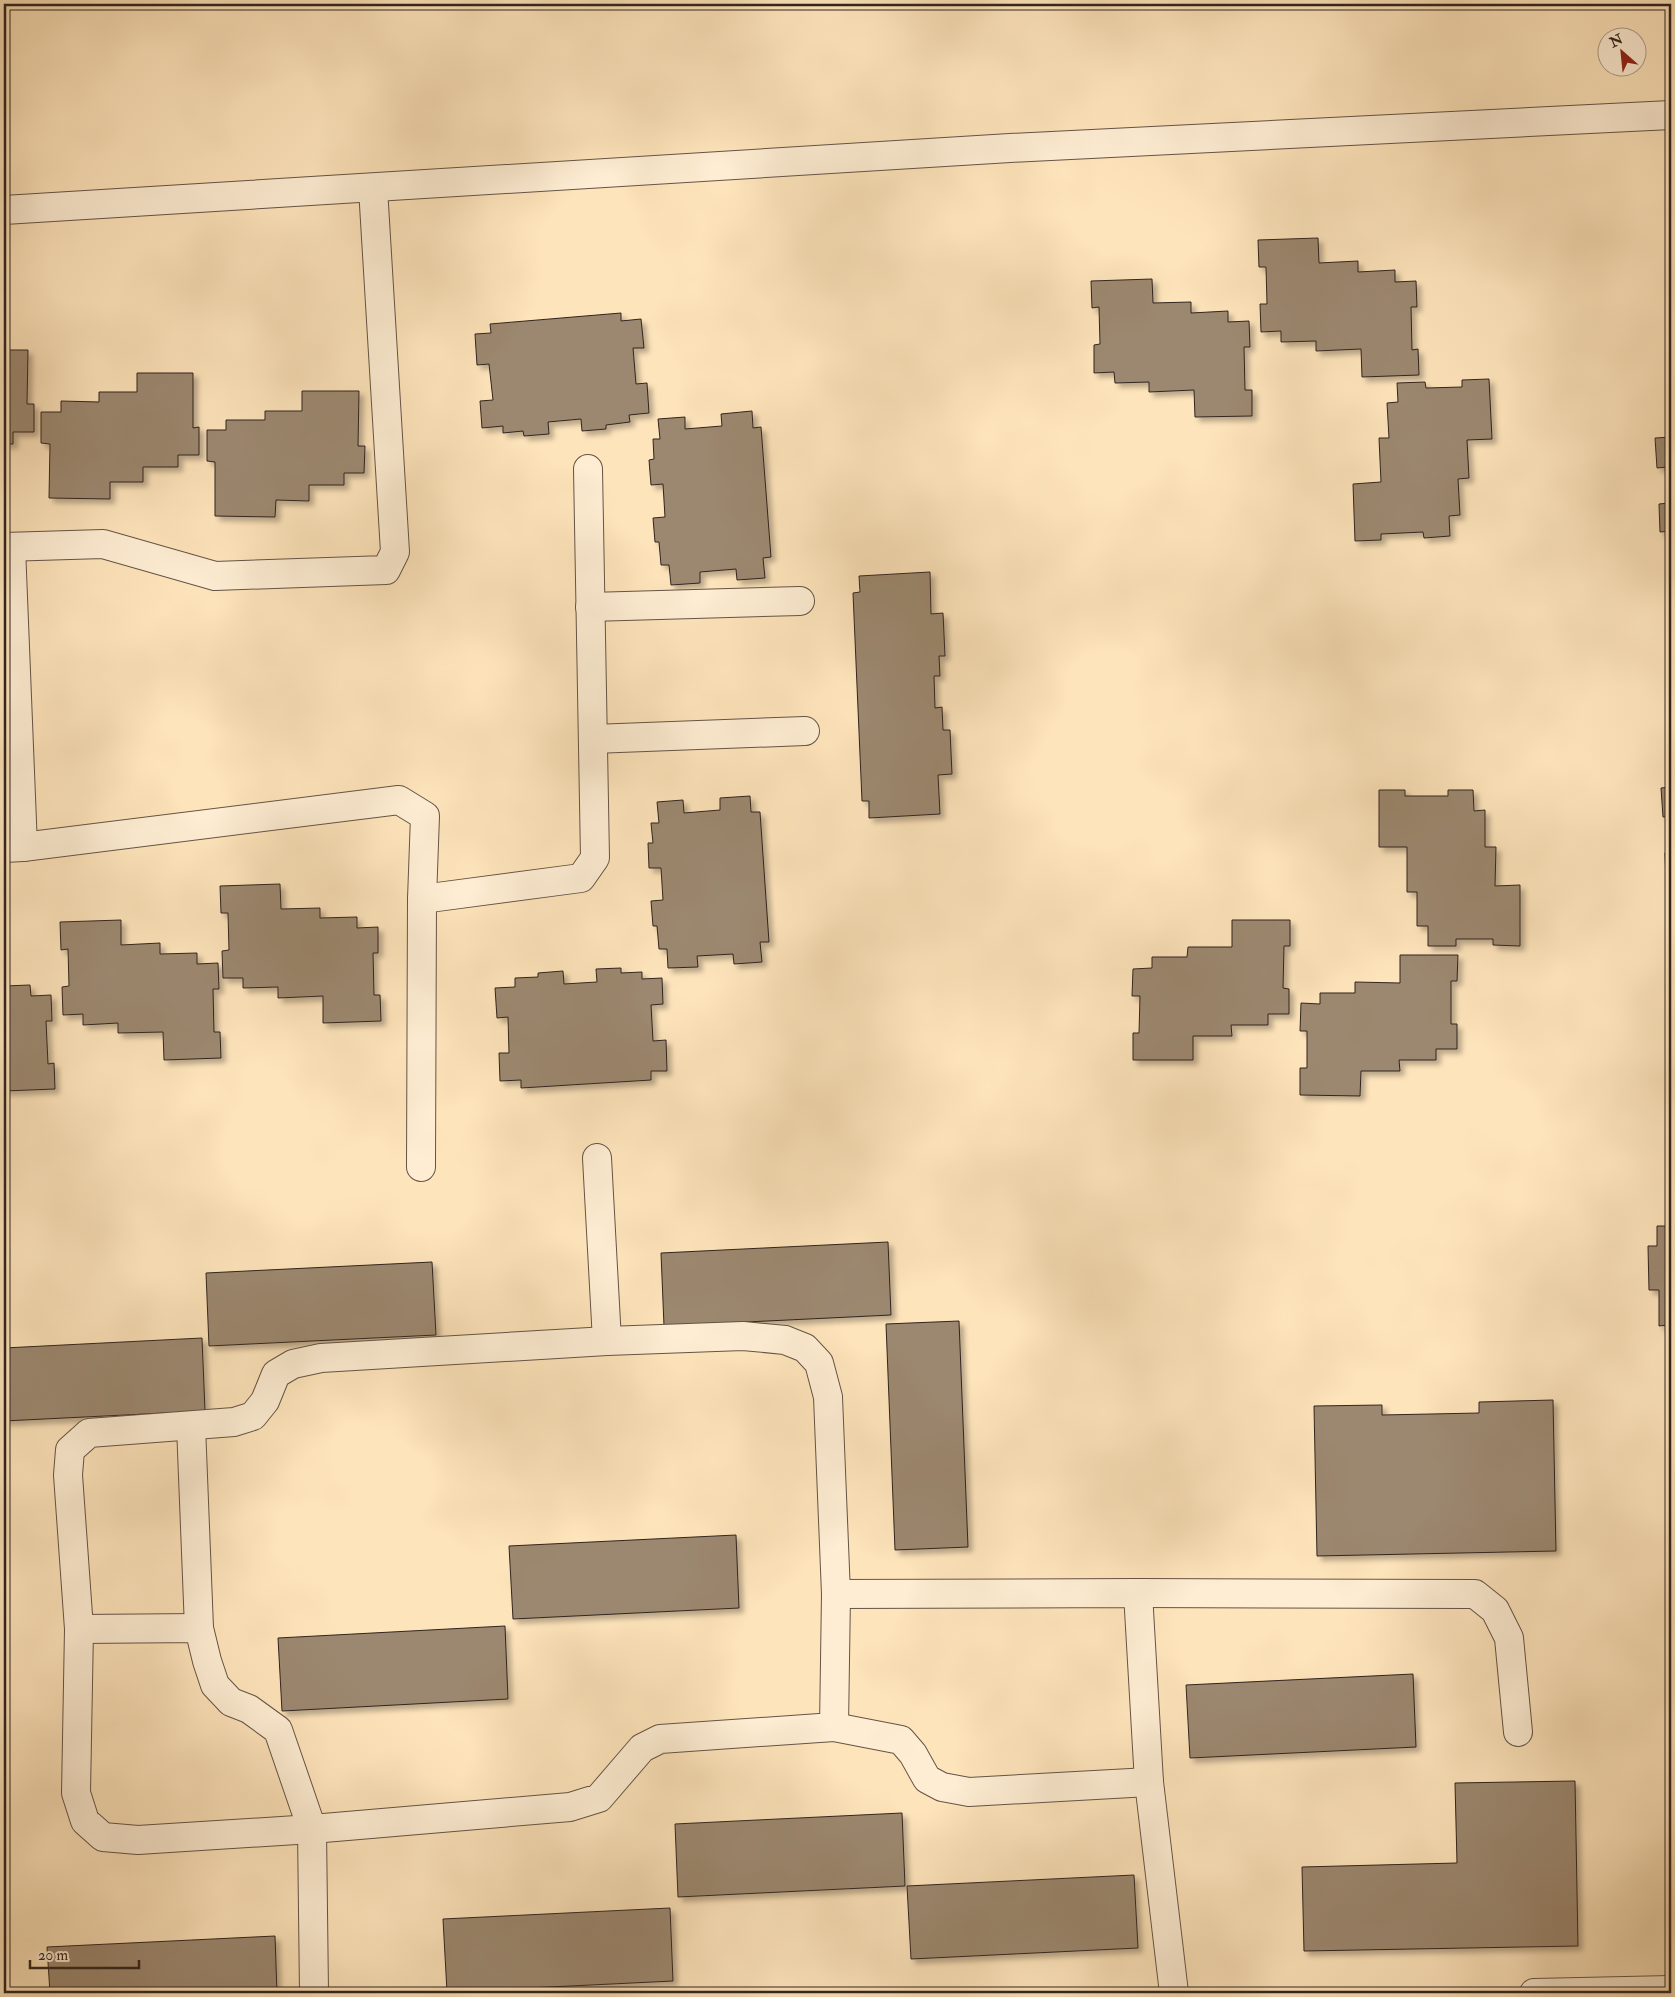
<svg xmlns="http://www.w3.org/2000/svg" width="1675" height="1997" viewBox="0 0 1675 1997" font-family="'IM FELL Double Pica',serif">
<defs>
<filter id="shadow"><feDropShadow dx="4.5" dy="4.5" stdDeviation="2.5" flood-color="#0004"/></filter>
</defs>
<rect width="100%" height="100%" fill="#fee4bb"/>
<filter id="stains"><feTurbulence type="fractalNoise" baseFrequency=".004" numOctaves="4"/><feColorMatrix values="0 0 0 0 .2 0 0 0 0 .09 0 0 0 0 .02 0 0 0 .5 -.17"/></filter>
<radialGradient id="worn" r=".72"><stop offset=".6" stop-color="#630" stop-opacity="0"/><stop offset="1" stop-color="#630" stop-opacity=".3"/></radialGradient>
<!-- building -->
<g fill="#9c8870" stroke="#31241e" filter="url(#shadow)">
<path d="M1318,238L1319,263L1358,261V272L1395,270V282L1416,281L1417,307H1411L1412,350L1418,349L1419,375L1362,377L1361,349L1316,351V341L1281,342V331L1261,332L1260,304H1267L1266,267H1259L1258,240Z"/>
<path d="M1152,279L1153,303L1191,302V313L1228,311V322L1249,321L1250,347H1244L1245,390H1252V416L1195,417L1194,390L1149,392V382L1115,383L1114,372L1094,373V345L1100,344L1099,307L1092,308L1091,281Z"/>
<path d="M621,313V321L641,319L644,348H633L636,384L647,383L649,413L629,415L630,422L606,425V429L582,431L581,419L548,422L549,434L524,436L523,431L503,433V426L482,428L480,401L493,400L489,364L477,365L475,334L491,333L490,324Z"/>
<path d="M4,350H28L27,404H34V432H13V444H4Z"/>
<path d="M137,373H193V428L199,427V455H178V467H143V482H110V499L49,498L50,444L41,443V412H61V401L99,402V392H137Z"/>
<path d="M1489,379L1492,439L1467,440L1469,478L1458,479L1460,515L1449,516L1450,536L1424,538L1423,532L1381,534V540L1355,541L1353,484L1381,482L1379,438H1389L1387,403L1398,402L1397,383L1425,382L1426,388L1462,387V380Z"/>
<path d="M302,391H359L358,446H365L364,473H344V485H309V501L276,500L275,517L215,516V462L207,461V430H226V420H265V411H302Z"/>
<path d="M752,411L753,428L761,427L771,557L763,558L765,578L737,580L736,569L700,572V583L671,585L669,565H661L659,542H655L653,518L665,517L663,484L651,485L649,460L654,459L653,439H660L658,419L685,417V429L722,426L721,414Z"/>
<path d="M1671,437V531L1660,532L1659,504L1669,503L1667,467L1657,468L1655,438Z"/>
<path d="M930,572L931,614L943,613L945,656H939L940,676H934L935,708L942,707L943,730H950L952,774L938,775L940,814L869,818V801H862L853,593L860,592L859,576Z"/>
<path d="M1671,787V816L1663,817L1661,788Z"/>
<path d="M1379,790H1405V796H1448V790H1473L1474,811L1485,810V847H1496L1495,886L1520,885V946L1493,945V939H1456V946H1428V926H1417V892H1407V847H1379Z"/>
<path d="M750,796L751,812H760L769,942H760L762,962L734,964L733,954L697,956L698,967L668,968L667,949H659L657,926H653L651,901L663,900L661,868H649L648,843H653L651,823H659L657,802L683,800L684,813L720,810V798Z"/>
<path d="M1665,853H1671V880L1666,881Z"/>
<path d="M280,884L281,909L320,908V918L357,917V928L378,927V953H373L374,995H380L381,1021L323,1023V996L278,998V987L243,988V978H223L222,951L229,950L228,913H221L220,886Z"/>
<path d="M121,920V945L160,943V954L197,953V964L218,963L219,989H213L214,1032H220L221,1058L164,1060L163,1032L118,1033V1023L83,1025V1014L63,1015L62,987L69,986L68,949L61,950L60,922Z"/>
<path d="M1232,920H1290V946H1284L1283,988L1289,989V1014H1268V1025H1231L1232,1036H1193V1060H1133V1033H1139L1140,996H1132L1133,969L1152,968V957H1187L1188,947H1232Z"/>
<path d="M1400,955H1458L1457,981H1451V1024H1457V1049H1436V1060H1399L1400,1071H1361L1360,1096L1300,1095V1068H1307V1031H1300L1301,1003L1320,1004V993H1355V982L1400,983Z"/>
<path d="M621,968V973L642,972V979L662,978L663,1004L651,1005L653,1041L666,1040L667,1071H651V1080L521,1088V1080L500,1081L499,1053H509L508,1017L497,1018L495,988L515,987V978L538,977V973L563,971L564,984L597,982L596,969Z"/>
<path d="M30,985L31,996L51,995L52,1021H46L48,1064L54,1063L55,1089L4,1091V986Z"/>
<path d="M1670,1201H1671V1439H1668V1325L1659,1326V1290H1649L1648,1246H1657V1226H1670Z"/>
<path d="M888,1242L891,1315L664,1326L661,1253Z"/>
<path d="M432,1262L436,1335L209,1346L206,1273Z"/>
<path d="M959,1321L968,1547L895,1550L886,1324Z"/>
<path d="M202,1338L205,1411L4,1421V1348Z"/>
<path d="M1553,1400L1556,1551L1317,1556L1314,1406L1382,1405V1415L1479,1413V1402Z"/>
<path d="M736,1535L739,1608L513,1619L509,1546Z"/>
<path d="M505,1626L508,1699L282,1711L278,1638Z"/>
<path d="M1413,1674L1416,1747L1190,1758L1186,1685Z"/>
<path d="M1575,1781L1578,1946L1304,1951L1302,1867L1457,1863L1455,1783Z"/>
<path d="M902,1813L905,1886L678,1897L675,1824Z"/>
<path d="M1134,1875L1138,1948L911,1959L907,1886Z"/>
<path d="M670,1908L673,1981L447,1992L443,1919Z"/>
<path d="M275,1936L277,1993H50L47,1947Z"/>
</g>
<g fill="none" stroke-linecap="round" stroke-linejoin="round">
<defs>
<g id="minor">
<path d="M4,210L1010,148L1671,115"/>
<path d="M4,547L103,544L215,576L386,570L395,552L373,188"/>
<path d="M11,547L23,847"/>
<path d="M590,607L800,601"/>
<path d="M593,739L805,731"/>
<path d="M4,848L23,847L399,800L425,816L422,899L421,1167"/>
<path d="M422,899L581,878L595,858L588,469"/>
<path d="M597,1158L607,1341"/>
<path d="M743,1336L785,1340L805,1348L819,1363L828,1397L836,1594L834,1727L660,1739L642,1748L599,1798L570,1807L312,1829L138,1840L103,1837L85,1821L76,1793L79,1629L68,1475L70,1450L89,1433L234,1422L253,1416L265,1401L276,1374L293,1364L321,1358L607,1341Z"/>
<path d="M191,1426L199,1628"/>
<path d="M1138,1593L1475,1594L1495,1610L1509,1638L1518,1732"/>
<path d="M836,1594L1138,1593L1149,1782L1174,1993"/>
<path d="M79,1629L199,1628L207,1661L215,1685L231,1702L249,1709L278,1730L312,1829L314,1993"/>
<path d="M834,1727L901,1740L913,1754L927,1779L942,1787L969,1792L1149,1782"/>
<path d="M1534,1993L1671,1990"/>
</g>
</defs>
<!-- minor casing -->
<use href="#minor" stroke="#645445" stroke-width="30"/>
<!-- minor -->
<use href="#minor" stroke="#feedd3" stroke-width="28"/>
</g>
<!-- margin -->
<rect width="1675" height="1997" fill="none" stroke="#fee4bb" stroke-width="20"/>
<rect x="5" y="5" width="1665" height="1987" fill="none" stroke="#31241e" stroke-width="2.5"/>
<rect x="10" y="10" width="1655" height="1977" fill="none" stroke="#31241e"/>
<!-- north arrow -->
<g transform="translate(1622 52) rotate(333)"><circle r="24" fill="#feedd3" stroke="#ac9d8b"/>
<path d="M0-4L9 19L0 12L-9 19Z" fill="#8f2418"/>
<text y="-8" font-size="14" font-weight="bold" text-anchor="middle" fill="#31241e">N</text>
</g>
<!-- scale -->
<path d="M30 1960v8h109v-8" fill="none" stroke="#31241e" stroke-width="2.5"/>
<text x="38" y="1960" font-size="15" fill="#31241e" stroke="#feedd3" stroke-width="4" paint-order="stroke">20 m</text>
<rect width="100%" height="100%" filter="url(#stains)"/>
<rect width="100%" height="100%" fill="url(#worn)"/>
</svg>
